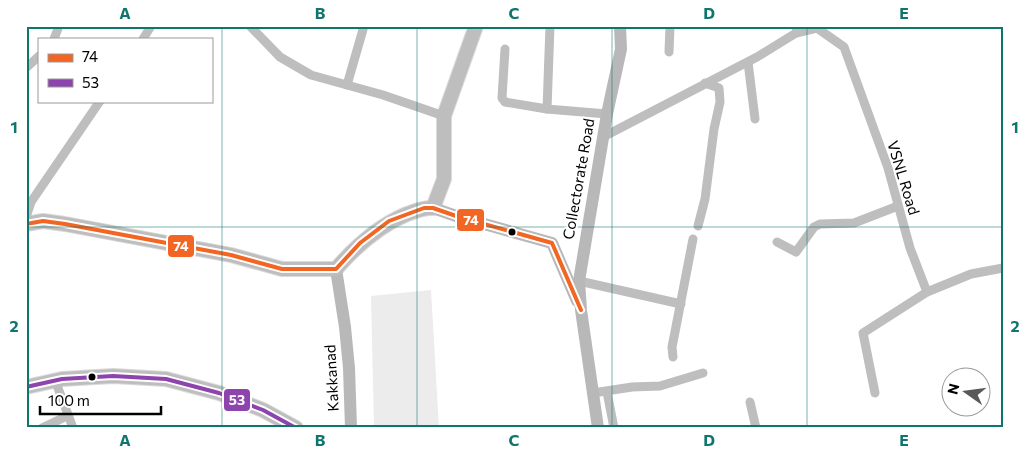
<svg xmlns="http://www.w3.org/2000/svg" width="1029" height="454" viewBox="0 0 1029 454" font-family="Commissioner,sans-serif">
<rect width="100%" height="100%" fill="#fff"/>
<!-- green -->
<path fill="#ececec" d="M431,290L439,428H374L371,296Z"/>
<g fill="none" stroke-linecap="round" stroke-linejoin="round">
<defs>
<g id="primary">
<path d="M26,224L43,221L65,224L231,255L282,269H336C356,246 378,226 407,214C416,211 423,207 433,208L444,179V116L476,26"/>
<path d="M26,387L62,379L113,376L166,379L219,393L263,410L296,428"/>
</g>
</defs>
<!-- primary casing -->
<use href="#primary" stroke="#dbdbdb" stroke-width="16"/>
<!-- street -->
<g stroke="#bebebe" stroke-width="9">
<path d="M250,26L280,57L311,75L383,95L444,116"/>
<path d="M550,26L547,109L607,114"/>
<path d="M796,33L817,28L844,47L888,168L910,248L927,292L971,274L1003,268"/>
<path d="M54,39L59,26"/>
<path d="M143,39L151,26"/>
<path d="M505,49L502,98L505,102L547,109"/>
<path d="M669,52L670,26"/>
<path d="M748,62L755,119"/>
<path d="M26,68L39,56"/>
<path d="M347,85L364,26"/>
<path d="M603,137L757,57L796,33L797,28"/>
<path d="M26,217L31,202L100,101"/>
<path d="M698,226L705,199L714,129L720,102L719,88L705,83"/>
<path d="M777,242L796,252L814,227L820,224L854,223L898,206"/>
<path d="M579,281L681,304"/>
<path d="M673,357L672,347L674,337L693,239"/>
<path d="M55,380L73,428"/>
<path d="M607,392L614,428"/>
<path d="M593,393L632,387L660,386L703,373"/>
<path d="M875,393L863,333L927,292"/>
<path d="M750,402L756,428"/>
<path d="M42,428L67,416"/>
</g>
<!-- secondary -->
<g stroke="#b8b8b8" stroke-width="12">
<path d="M433,208L459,217L552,243L577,301"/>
<path d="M336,269L345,327L349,368L351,428"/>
<path d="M598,428L581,310L579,281L607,114L621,49L620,26"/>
</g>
<!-- primary -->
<use href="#primary" stroke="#bebebe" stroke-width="14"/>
<defs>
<path id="bus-1" d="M26,224L43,221L65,224L231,255L282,269H336L360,243L389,221L424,208H433L459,217L552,243L581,310"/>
<path id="bus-2" d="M26,387L62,379L113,376L166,379L219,393L263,410L296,428"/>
</defs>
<!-- bus-1 casing -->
<use href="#bus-1" stroke="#fff" stroke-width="8"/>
<!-- bus-2 casing -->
<use href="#bus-2" stroke="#fff" stroke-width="8"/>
<!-- bus-1 -->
<use href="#bus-1" stroke="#f26522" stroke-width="4"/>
<!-- bus-2 -->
<use href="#bus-2" stroke="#8e44ad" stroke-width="4"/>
</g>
<!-- grid -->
<path fill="none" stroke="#0f766e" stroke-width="1" stroke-opacity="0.55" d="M222,26V428M417,26V428M612,26V428M807,26V428M26,227H1003"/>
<!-- markers -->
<g fill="#000" stroke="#fff" stroke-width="2">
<circle cx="512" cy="232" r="4.5"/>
<circle cx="92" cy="377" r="4.5"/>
</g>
<g text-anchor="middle" stroke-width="4" stroke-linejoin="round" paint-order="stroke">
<!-- street labels -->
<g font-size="15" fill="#000" stroke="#fff">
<text transform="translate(903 178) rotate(73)" y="5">VSNL Road</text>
<text transform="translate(579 179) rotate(-80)" y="5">Collectorate Road</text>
<text transform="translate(332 378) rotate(-93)" y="5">Kakkanad</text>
</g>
</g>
<g stroke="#fff" stroke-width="2">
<rect x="456" y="208" width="29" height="24" rx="5" fill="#f26522"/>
<rect x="167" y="234" width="28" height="24" rx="5" fill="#f26522"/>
<rect x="223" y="388" width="28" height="24" rx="5" fill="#8e44ad"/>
</g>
<g font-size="14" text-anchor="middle" font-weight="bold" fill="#fff">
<text x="471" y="225">74</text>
<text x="181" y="251">74</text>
<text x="237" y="405">53</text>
</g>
<!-- border -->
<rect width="1029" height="454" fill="none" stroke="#ffffff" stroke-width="55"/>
<!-- legend -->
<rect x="38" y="38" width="175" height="65" fill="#ffffff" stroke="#999999"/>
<rect x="48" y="54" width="25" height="8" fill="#f26522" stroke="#999999"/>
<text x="82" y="62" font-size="15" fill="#000000">74</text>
<rect x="48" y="79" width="25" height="8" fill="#8e44ad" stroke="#999999"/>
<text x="82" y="88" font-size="15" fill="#000000">53</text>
<!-- north arrow -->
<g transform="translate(966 392) rotate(284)"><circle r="24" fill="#ffffff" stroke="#999999"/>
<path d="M0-4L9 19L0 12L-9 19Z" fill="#595959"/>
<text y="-8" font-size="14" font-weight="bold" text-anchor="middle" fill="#000000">N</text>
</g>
<!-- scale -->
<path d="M40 406v8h121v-8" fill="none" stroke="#000000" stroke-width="2.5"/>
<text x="48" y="406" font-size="15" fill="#000000" stroke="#ffffff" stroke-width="4" paint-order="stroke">100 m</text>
<rect x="28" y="28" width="974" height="398" fill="none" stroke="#0f766e" stroke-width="2"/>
<g font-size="16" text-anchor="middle" font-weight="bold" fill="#0f766e">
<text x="125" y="19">A</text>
<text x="320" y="19">B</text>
<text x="514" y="19">C</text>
<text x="709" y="19">D</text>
<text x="904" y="19">E</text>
<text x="14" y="133">1</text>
<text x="1015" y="133">1</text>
<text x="14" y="332">2</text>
<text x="1015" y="332">2</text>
<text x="125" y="446">A</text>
<text x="320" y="446">B</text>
<text x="514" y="446">C</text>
<text x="709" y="446">D</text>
<text x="904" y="446">E</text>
</g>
</svg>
